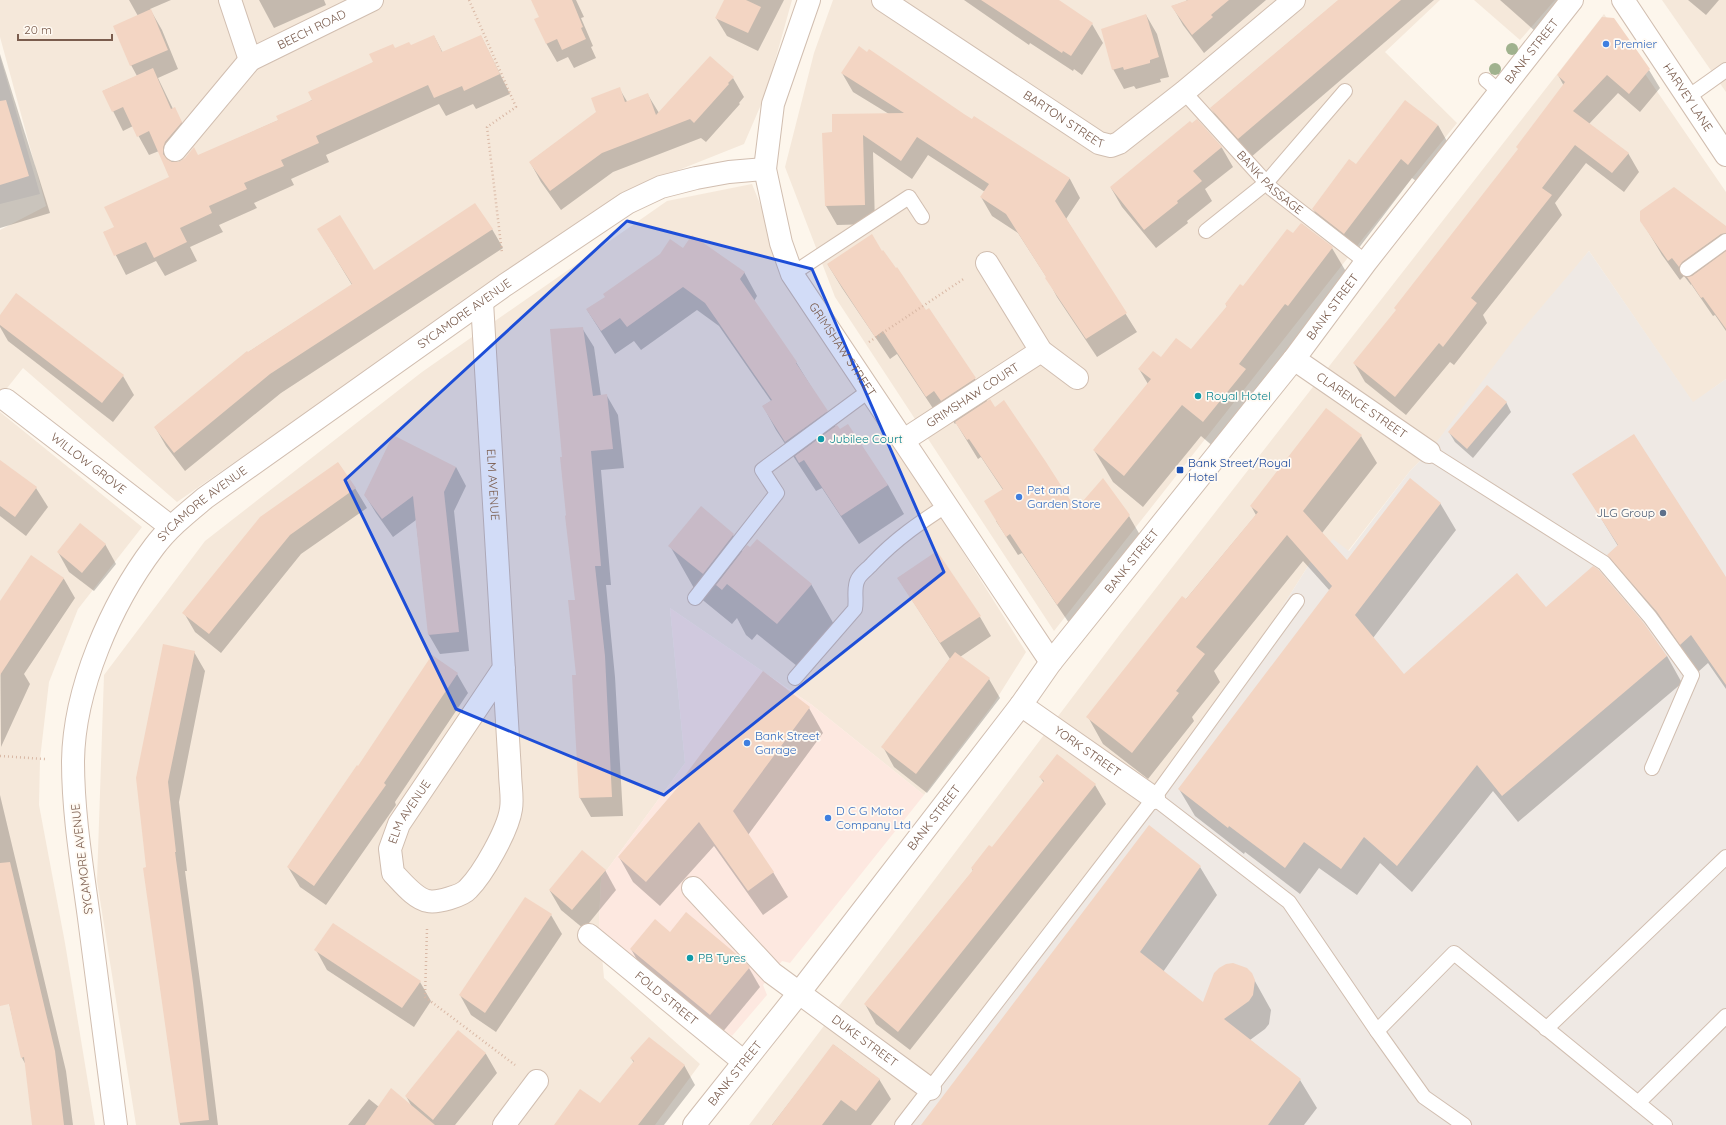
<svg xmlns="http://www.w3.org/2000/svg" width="1726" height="1125" viewBox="0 0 1726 1125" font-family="Quicksand,sans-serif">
<rect width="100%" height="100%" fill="#fdf6ec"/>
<!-- residential -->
<g fill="#f5e8da">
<path d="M0,0H792L766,93L744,144L626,191L177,502L23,368L0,397V230L46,206L0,37Z"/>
<path d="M833,0H1440L1385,52L1457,123L1365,236L1054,631L835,297L785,167L814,53Z"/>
<path d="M1474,0H1555L1520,40Z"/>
<path d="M1662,0H1726V92Z"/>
<path d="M1604,14L1726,192V379L1693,403L1589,251L1429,452L1410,471L1348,551L1310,563L1151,814L911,1125H749L1121,633Z"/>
<path d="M752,184L789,276L1026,652L994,703L924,795L812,705L670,608L685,763L601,878L599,922L604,978L700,1064L655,1125H136L97,881L104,675L205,541L422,372L667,201Z"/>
<path d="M0,412L142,527L78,609L49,682L40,759L39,805L65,943L95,1125H0Z"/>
</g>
<!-- commercial -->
<path fill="#fde8e0" d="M670,608L812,705L924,795L790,963L782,961L763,985L767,995L732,1036L600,936L599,922L601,878L685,763Z"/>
<!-- industrial -->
<g fill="#efe9e4">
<path d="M0,57L40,194L0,204Z"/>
<path d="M1589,251L1693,402L1726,379V1125H911L1151,814L1310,563L1333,539L1349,551L1410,471L1429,452L1515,338Z"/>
</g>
<!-- shadow -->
<g fill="#0003">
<path d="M129,0H171L150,9L162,30L178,69L158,78L173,109L174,108L192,142L175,163L198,156L279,120L395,49L411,47L434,36L443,53L481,36L510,94L476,109L473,104L446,116L439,104L326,155L329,162L291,179L294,185L254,203L257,208L219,225L223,232L190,247L197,261L165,276L156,261L126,275L104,232L115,228L170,178L159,151L149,155L133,126L123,131L103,91L137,76L131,65L138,16Z"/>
<path d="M259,0H324L326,5L274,28Z"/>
<path d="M532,0H576L584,17L581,18L593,46L591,47L596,58L574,68L568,57L557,62L546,43L540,17Z"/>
<path d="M725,0H784L758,51L727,36L716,18Z"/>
<path d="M964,0H1055L1092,24L1103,43L1082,75L1074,69L1073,71L1030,43L1029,45Z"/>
<path d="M1186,0H1266L1204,53L1183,25L1172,6L1187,1Z"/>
<path d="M1339,0H1434L1250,158L1222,127L1211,108Z"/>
<path d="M1500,0H1561L1536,32Z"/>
<path d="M1688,0H1719L1706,15Z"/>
<path d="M1146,15L1157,34L1169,77L1160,79L1161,82L1136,89L1134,86L1124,89L1113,69Z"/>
<path d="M0,54L50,213L0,228Z"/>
<path d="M1649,70L1660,88L1640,112L1618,93L1589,124L1628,153L1639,172L1624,192L1586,163L1555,203L1562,215L1483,315L1487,323L1454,365L1450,362L1406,415L1365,382L1354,363L1397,311L1519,150L1564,86L1558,75Z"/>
<path d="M842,73L972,120L974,117L1070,179L1080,198L1066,219L1137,332L1097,357L1057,297L1047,278L1018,233L992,216L981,197L985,192L928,155L912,179L873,152L875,224L837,225L826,206L823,134L833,133L889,114L853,92Z"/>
<path d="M733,78L744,97L739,103L740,104L706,142L701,138L613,172L561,210L541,182L530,162L598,112L619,88L628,103L648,95L659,113Z"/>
<path d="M1197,120L1222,148L1233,167L1205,189L1212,201L1187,221L1188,223L1156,248L1122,207L1111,188Z"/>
<path d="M1438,125L1449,145L1420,184L1412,178L1355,253L1324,228L1313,209L1356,166Z"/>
<path d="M1641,220L1726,229V331L1715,315L1713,316L1691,284V285L1684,276L1680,280L1662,255Z"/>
<path d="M1302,224L1332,248L1351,280L1222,454L1201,436L1143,507L1113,482L1094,450L1148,384L1139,369L1161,358L1191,351L1227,307L1226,304L1294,235Z"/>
<path d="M318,229L374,271L492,229L503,248L281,393L185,471L166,446L155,427L247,353L352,285Z"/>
<path d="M683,249L744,272L757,296L754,301L796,362L836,427L888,485L904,514L859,544L822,488L816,491L776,430L763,406L771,401L719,326L697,310L641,350L634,341L615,354L587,310Z"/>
<path d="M882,252L926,311L929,310L975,379L988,402L1076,511L1129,516L1140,535L1069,623L1022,553L1018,555L996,521L1003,490L981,457L978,459L956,423L955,424L948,414L940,419L897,354L890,359L842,288L828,265Z"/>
<path d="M0,316L123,376L134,395L113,422L8,341L0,327Z"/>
<path d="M582,328L594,347L601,396H607L618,415L624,468L601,470L611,585H606L615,677L623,816L591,817L580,798L576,600L563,458Z"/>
<path d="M1506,402L1511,412L1473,458L1455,442L1449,432Z"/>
<path d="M1361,436L1377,463L1322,533L1347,561L1440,503L1456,530L1373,638L1404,676L1546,608L1667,656L1682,683L1518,822L1493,791L1412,892L1380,863L1357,895L1319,868L1300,894L1245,852L1244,854L1195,816L1179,789L1330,591L1303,561L1214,671L1220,682L1192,717L1194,721L1148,779L1103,744L1088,717L1256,515L1251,506Z"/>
<path d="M0,461L36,488L48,507L26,536L0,516Z"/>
<path d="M338,463L355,488L367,508L301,554L221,653L195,632L184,613Z"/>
<path d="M456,467L466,486L454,511L469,651L440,654L429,635L416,520L393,537L376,513L365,495Z"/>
<path d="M1574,474L1726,578V689L1708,663L1698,672L1625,583L1608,555L1618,546Z"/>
<path d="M733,535L743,552L811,584L840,635L807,674L757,634L752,640L746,635L737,618L732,624L699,597L670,546Z"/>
<path d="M105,544L116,564L94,591L69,572L58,552Z"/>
<path d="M31,557L64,579L75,598L24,674L30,684L1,747L0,603Z"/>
<path d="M898,578L980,617L991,636L960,657L989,679L1000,698L927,793L894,767L883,747L950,659Z"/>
<path d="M194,652L205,671L179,802L187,871H185L203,1003L218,1125H180L144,869L147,868Z"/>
<path d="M457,674L468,693L395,802L396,805L326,905L300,887L288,867L359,767Z"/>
<path d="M809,708L823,733L748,835L773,872L788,897L763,915L714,846L660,906L633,882L619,857L685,780L684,778Z"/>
<path d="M1040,777L1095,785L1106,804L910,1050L876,1024L865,1004L973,871L972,869L992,848L1044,783Z"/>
<path d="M0,795L66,1071L73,1125H33L26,1065L22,1058L0,964Z"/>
<path d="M1200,867L1217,895L1163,972L1203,1003L1251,974L1271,1010L1269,1024L1265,1029L1250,1040L1300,1080L1317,1108L1304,1125H927Z"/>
<path d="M605,870L616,890L584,929L561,910L550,891Z"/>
<path d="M551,915L562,934L496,1032L471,1015L460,995Z"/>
<path d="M670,933L749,968L760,987L721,1034L642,969L631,949Z"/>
<path d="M316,950L420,982L431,1001L414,1027L327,970Z"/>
<path d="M458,1032L486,1054L497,1073L455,1125H348L369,1099L379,1107H412L406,1096Z"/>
<path d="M834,1045L879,1079L891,1099L871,1125H772Z"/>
<path d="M631,1058L684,1065L695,1085L664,1125H555L600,1105L634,1063Z"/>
</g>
<!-- building -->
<g fill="#f3d5c3">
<path d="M531,0H572L583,27L581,28L586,39L562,50L557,39L546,44L534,19L539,17Z"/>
<path d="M724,0H746L761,7L748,33L715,18Z"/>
<path d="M981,0H1059L1093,23L1071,56L1063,51L1062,53Z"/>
<path d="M1188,0H1229L1211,15L1213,17L1192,35L1171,6Z"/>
<path d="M1338,0H1401L1238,139L1210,108Z"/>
<path d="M151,9L168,50L130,66L113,26Z"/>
<path d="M1146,14L1159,57L1150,60V63L1124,70L1123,67L1112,70L1101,29Z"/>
<path d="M1602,17L1614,18L1650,69L1629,94L1607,75L1573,111L1629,153L1612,173L1575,145L1542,188L1552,195L1471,298L1477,303L1443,347L1439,343L1395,397L1353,363L1396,310L1394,308L1518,149L1516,147L1565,82L1557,75Z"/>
<path d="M434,35L442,52L481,35L500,74L464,91L462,86L434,98L428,85L316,136L319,143L281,160L284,166L244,183L247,189L209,206L212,213L180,228L187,242L154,258L146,242L114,256L103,232L114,227L104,207L169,177L149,131L137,137L123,107L112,112L102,91L153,68L171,109L175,107L182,122L165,142L163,148V154L167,159L172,162H179L185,158L194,147L198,155L278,120L276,116L312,100L308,92L373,62L369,54L393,44L395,48L409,42L411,45Z"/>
<path d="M859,46L867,52L869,49L964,114L972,119L974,116L1070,178L1055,201L1127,313L1086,339L1045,278L1046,277L1006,214L980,197L989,184L917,137L901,161L863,135L865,205L825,206L822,133L832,132V114L904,113L841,73Z"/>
<path d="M710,56L734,77L728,83L729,84L694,123L690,119L602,153L550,191L529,162L596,112L591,98L620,87L625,102L648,93L656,115Z"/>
<path d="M6,100L29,176L0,185V101Z"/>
<path d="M1405,100L1438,125L1408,165L1401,159L1344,234L1312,209L1349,159L1356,164Z"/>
<path d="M1197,119L1222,147L1193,171L1202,181L1177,201L1178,203L1144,230L1110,187L1190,121L1192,123Z"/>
<path d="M1674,187L1726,226V233L1721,234L1682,262L1679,267L1672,258L1668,261L1640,221V211Z"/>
<path d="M475,203L493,229L270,374L174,453L154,427L247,351L248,352L352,284L317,229L340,215L374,270Z"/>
<path d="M1301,223L1333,247L1288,306L1285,304L1239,364L1246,369L1203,422L1182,405L1124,476L1093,450L1151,379L1138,369L1153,351L1161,357L1176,338L1191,349L1227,306L1225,304L1240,284L1243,286L1287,229L1293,233Z"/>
<path d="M872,234L882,251L883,250L896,268L897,267L926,310L929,308L976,378L941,401L934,391L926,397L883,331L875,337L827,264Z"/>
<path d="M692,235L745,272L740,279L797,362L796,363L828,411L785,442L762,406L772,400L705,303L683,287L627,327L620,318L601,331L586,309L605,297L603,294L660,254L670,239L683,248Z"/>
<path d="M1726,251V329L1703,297L1701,298L1687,277L1692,276Z"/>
<path d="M16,293L124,375L102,403L0,325V315Z"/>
<path d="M583,327L593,396L607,394L613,449L591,451L601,566H595L605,656L612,797L579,798L572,675H576L568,600H575L565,516L566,515L560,457H562L550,329Z"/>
<path d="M1487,385L1507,402L1467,449L1448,432Z"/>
<path d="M990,399L995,407L1004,400L1046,462L1076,509L1103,478L1130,515L1057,605L1010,534L1006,537L984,501L1003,489L969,439L967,440L955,422Z"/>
<path d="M1326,408L1362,435L1303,511L1347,560L1410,478L1441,503L1355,615L1404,674L1517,573L1546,607L1593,566L1598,569L1643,622L1667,656L1502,796L1477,765L1397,866L1364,837L1341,869L1304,842L1285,868L1229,826L1228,828L1178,789L1332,586L1287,535L1196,647L1205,654L1176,691L1179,693L1132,753L1086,717L1182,596L1186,599L1258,512L1250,506Z"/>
<path d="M848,424L888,485L841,516L804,460L799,463L795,456L837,425L840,429Z"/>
<path d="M1634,434L1726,577V685L1691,635L1680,645L1657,612L1607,555L1618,545L1572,474Z"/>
<path d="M393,435L456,467L444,492L459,632L428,635L413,496L382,519L364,495Z"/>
<path d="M0,460L37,487L15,517L0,506Z"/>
<path d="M338,462L356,488L290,535L209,634L182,613L260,517Z"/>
<path d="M701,506L734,534L703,574L668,546Z"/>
<path d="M80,523L106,544L82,573L57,552Z"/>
<path d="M757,539L812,584L777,624L727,584L722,590L716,585L747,545L750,547Z"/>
<path d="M937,551L981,616L940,643L897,578Z"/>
<path d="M31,555L64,578L0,675V601Z"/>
<path d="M163,644L195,651L168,782L176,852H175L193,983L209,1120L179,1123L143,868L146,867L136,778Z"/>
<path d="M955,652L990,678L916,774L881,747Z"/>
<path d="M432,655L458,673L384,783L386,785L314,886L287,867L357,765L358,766Z"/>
<path d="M763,671L810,707L733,811L774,872L748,891L699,822L646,882L618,857L685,779L683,778Z"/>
<path d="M1057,754L1096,784L898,1032L864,1004L973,870L971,868L989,845L992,847L1044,781L1039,777Z"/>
<path d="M1149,825L1201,866L1140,952L1203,1002L1214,973L1219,968L1226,964L1233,963L1247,968L1252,973L1255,980L1253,995L1249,1001L1224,1019L1301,1079L1268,1125H921Z"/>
<path d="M582,850L606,870L572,910L549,890Z"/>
<path d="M10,862L55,1051L64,1125H32L24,1057L21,1058L9,1004L0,1006V863Z"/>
<path d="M525,897L552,914L485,1013L459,995Z"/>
<path d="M686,912L741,958L750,967L710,1015L630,949L655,919L670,932Z"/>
<path d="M333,923L421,981L402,1008L314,950Z"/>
<path d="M458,1030L486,1053L433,1120L405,1096Z"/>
<path d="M649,1037L685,1065L638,1125H554L580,1089L600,1103L634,1061L630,1058Z"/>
<path d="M833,1044L880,1079L856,1111L841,1100L822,1125H772Z"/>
<path d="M391,1088L435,1125H365Z"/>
</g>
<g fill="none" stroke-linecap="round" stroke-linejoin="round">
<defs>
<g id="service">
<path d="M1486,80L1501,93"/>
<path id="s1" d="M1184,92L1272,189L1366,262"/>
<path d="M1688,97L1726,70"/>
<path d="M1206,231L1266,183L1345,91"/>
<path d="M1687,269L1726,241"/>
<path d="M792,274L909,197L922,217"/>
<path d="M1429,452L1604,563L1650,617L1692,675L1652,768"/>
<path d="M695,598L777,493L762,470L870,390"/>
<path d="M795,678L855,609C857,599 853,588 858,579C861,573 869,568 873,563C897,538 918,524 947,505"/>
<path d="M1154,798L1289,902L1377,1031L1454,953L1665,1125"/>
<path d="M1546,1029L1726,857"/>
<path d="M1377,1031L1424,1097L1464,1125"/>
<path d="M1638,1103L1726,1016"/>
<path d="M902,1125L1154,798L1297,601"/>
</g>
<g id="minor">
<path id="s2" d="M230,0L250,60L372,0"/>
<path id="s3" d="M809,0L773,104L765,169L781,243L792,274L1051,662"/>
<path id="s4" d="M883,0L1099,143L1111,146L1119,143L1184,92L1294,0"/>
<path id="s5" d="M1623,0L1726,155"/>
<path d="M175,150L250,60"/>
<path d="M987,263L1041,351L1077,378"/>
<path id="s6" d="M482,302L510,772C510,784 513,798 511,809C508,830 483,874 468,889C462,896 437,903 428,901C415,899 402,882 393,873L390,849L399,824L504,668"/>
<path id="s7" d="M1294,359L1429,452"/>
<path id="s8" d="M6,400L171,527"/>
<path id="s9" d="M904,440L1041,351"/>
<path id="s10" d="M1021,705L1154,798"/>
<path id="s11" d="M693,888L772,973L930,1089"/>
<path id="s12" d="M589,935L744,1062"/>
<path id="s13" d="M116,1125C107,1056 98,987 89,918C82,866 73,814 73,761C74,689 111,604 154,547C168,528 187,513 205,498L505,285L627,203L661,187L696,178L729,172L765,169"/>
<path d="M504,1125L537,1081"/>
</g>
<g id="tertiary">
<path id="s14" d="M694,1125L799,993L1021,705L1051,662L1294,359L1366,262L1572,0"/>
</g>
</defs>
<!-- service casing -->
<use href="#service" stroke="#d1beb0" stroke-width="16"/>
<!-- minor casing -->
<use href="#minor" stroke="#d1beb0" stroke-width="24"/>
<!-- tertiary casing -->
<use href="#tertiary" stroke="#d1beb0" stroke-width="24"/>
<!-- path -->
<g stroke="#d9b8a5" stroke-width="2.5" stroke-dasharray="1 3" stroke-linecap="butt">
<path d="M469,0L516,107L487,127L502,253"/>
<path d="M869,342L965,278"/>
<path d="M0,756L45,759"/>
<path d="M427,929L425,997L515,1065"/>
</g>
<!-- service -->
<use href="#service" stroke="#fff" stroke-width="14"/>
<!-- minor -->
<use href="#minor" stroke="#fff" stroke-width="22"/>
<!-- tertiary -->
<use href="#tertiary" stroke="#fff" stroke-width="22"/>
</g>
<!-- trees -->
<g fill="#a0b28e">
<circle cx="1512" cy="49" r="6"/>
<circle cx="1495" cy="69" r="6"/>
</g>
<!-- marked area -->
<path fill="#1d4ed8" fill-opacity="0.2" stroke="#1d4ed8" stroke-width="3" stroke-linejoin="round" d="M627,221L812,269L944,572L664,795L456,709L345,480Z"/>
<!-- markers -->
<g fill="#3f7fe0" stroke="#fffaf3" stroke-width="1.5">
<circle cx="1606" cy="44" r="4"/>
<circle cx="1019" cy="497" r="4"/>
<circle cx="747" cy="743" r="4"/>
<circle cx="828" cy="818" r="4"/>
</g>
<g fill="#0f9aa8" stroke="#fffaf3" stroke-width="1.5">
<circle cx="1198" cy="396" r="4"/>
<circle cx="821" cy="439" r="4"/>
<circle cx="690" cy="958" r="4"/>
</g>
<rect fill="#1a4fb4" stroke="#fffaf3" stroke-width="1.5" x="1176" y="466" width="8" height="8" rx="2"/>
<circle fill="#5c6f8a" stroke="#fffaf3" stroke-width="1.5" cx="1663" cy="513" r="4"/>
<g text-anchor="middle" stroke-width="3.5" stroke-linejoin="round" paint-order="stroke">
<!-- street labels -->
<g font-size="12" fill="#7a5c4d" stroke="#fffaf3">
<text dy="4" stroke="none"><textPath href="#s2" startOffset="132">BEECH ROAD</textPath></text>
<text dy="4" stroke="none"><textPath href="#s14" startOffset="1362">BANK STREET</textPath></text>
<text dy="4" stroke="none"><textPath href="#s5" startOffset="117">HARVEY LANE</textPath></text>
<text dy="4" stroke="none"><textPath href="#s4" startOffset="217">BARTON STREET</textPath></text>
<text dy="4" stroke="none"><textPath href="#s1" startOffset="125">BANK PASSAGE</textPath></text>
<text dy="4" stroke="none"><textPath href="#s14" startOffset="1038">BANK STREET</textPath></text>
<text dy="4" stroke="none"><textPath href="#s13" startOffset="988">SYCAMORE AVENUE</textPath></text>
<text dy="4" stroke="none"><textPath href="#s3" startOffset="375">GRIMSHAW STREET</textPath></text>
<text dy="4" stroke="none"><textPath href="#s9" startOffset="82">GRIMSHAW COURT</textPath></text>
<text dy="4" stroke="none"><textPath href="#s7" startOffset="82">CLARENCE STREET</textPath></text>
<text dy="4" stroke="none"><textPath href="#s8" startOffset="104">WILLOW GROVE</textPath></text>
<text dy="4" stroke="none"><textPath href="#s6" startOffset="183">ELM AVENUE</textPath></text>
<text dy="4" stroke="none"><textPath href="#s13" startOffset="664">SYCAMORE AVENUE</textPath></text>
<text dy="4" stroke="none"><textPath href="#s14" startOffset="714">BANK STREET</textPath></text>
<text dy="4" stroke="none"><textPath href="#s10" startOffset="81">YORK STREET</textPath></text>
<text dy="4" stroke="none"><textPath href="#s6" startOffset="754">ELM AVENUE</textPath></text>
<text dy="4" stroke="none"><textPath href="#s14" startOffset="390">BANK STREET</textPath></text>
<text transform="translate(82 859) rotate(-97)" y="4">SYCAMORE AVENUE</text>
<text dy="4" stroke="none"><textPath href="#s12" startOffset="100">FOLD STREET</textPath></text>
<text dy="4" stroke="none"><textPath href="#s11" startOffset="231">DUKE STREET</textPath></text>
<text dy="4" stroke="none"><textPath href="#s14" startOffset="66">BANK STREET</textPath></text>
</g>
<!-- shop labels -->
<g font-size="12" fill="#366cbe" stroke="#fffaf3" text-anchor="start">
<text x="1614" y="48">Premier</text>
<text x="1027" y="494">Pet and<tspan x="1027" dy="14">Garden Store</tspan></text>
<text x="755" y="740">Bank Street<tspan x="755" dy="14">Garage</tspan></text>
<text x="836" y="815">D C G Motor<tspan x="836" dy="14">Company Ltd</tspan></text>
</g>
<!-- culture labels -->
<g font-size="12" fill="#0d838f" stroke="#fffaf3" text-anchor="start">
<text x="1206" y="400">Royal Hotel</text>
<text x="829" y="443">Jubilee Court</text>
<text x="698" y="962">PB Tyres</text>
</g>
<!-- transit labels -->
<g font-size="12" fill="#164399" stroke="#fffaf3" text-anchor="start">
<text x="1188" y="467">Bank Street/Royal<tspan x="1188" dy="14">Hotel</tspan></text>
</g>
<!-- service labels -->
<g font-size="12" fill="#4e5e75" stroke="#fffaf3" text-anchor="end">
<text x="1655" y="517">JLG Group</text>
</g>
</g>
<!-- scale -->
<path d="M18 34v6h94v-6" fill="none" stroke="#7a5c4d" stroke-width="2"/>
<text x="24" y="34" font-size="12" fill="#7a5c4d" stroke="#fffaf3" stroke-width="3" paint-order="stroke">20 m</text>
</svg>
